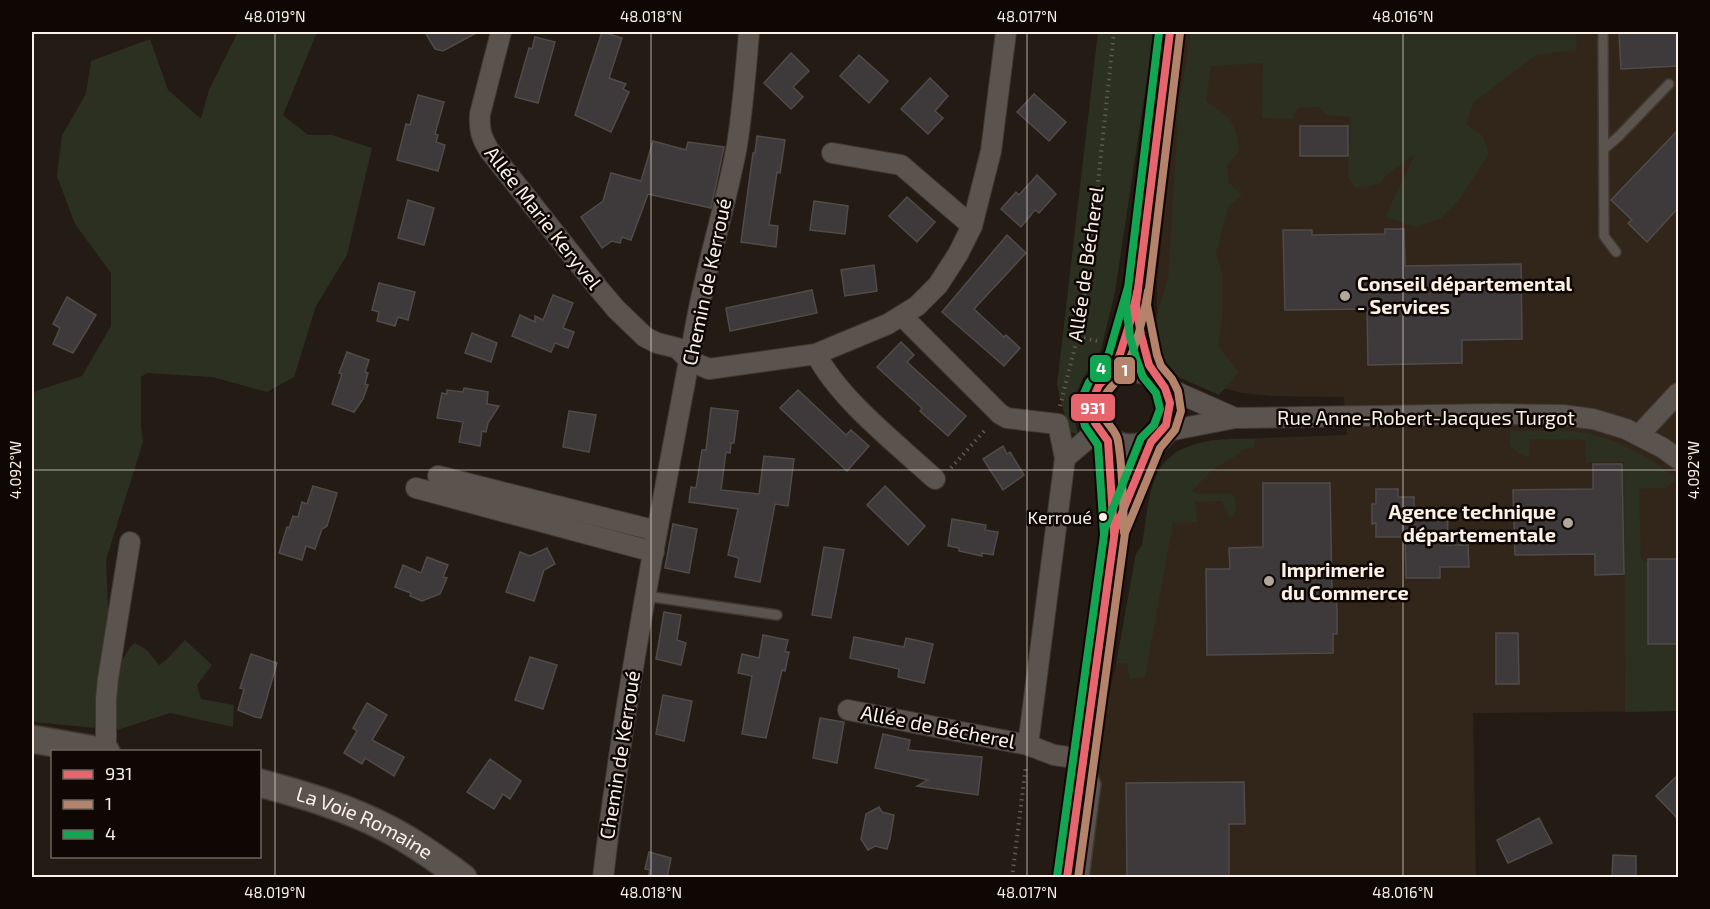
<svg xmlns="http://www.w3.org/2000/svg" width="1710" height="909" viewBox="0 0 1710 909" font-family="'Exo 2',sans-serif">
<rect width="100%" height="100%" fill="#241c14"/>
<!-- commercial -->
<path fill="#32261a" d="M1185,32H1678V711L1473,713L1476,877L1079,878L1092,769L1116,664L1136,554L1142,545L1156,477L1162,465L1177,451L1193,445L1212,440L1347,435L1344,397L1271,396L1242,393L1209,385L1161,341L1157,317V280Z"/>
<!-- green -->
<g fill="#2b3020">
<path d="M238,32H317L283,115L308,135H332L372,148L347,255L316,306L294,377L267,392L212,377L147,373L141,377V426L143,442L106,560L109,627L115,666C127,659 125,650 135,643L147,650L159,665L166,660L185,640L212,665L197,685L201,699L234,705L233,727L170,713L117,730L32,722V396L36,391L82,376L111,326V273L75,224L57,176L62,135L86,94L91,61L150,39L168,90L201,119L209,90Z"/>
<path d="M1098,32H1154L1115,292L1101,350L1083,378L1077,392L1073,413L1078,434L1069,432L1057,385Z"/>
<path d="M1191,32H1576L1577,50L1536,55L1474,102L1466,124L1483,136L1489,154L1459,200L1441,218L1415,227L1385,217L1415,154L1389,173L1379,184L1355,188L1348,177L1351,117L1327,115L1319,107L1298,108L1292,119L1262,118L1263,63L1211,66L1206,101C1231,118 1236,120 1239,151L1227,166L1229,183L1242,195L1228,207L1216,254L1222,272V317L1218,346L1239,372L1219,395L1176,376L1165,367L1156,354L1152,333L1168,278L1179,103Z"/>
<path d="M1558,430C1604,432 1642,450 1676,479L1666,488L1639,489L1641,559L1648,563V644H1678V711L1625,712L1624,462H1586L1585,440L1530,439L1529,458L1519,454L1510,446V431Z"/>
<path d="M1255,439L1254,447L1242,450L1240,453L1211,471L1192,491L1198,494H1233L1236,505L1234,515L1230,518L1222,501L1194,502L1198,522L1173,523L1145,677L1130,679L1127,663L1116,664L1136,554L1142,545C1146,523 1147,497 1156,476C1172,439 1221,438 1255,439Z"/>
</g>
<!-- building -->
<g fill="#3e393a" stroke="#504b4a" stroke-width="1.5">
<path d="M425,32H478L443,51L435,49Z"/>
<path d="M602,32L622,38L609,78L626,84L623,89L629,92L611,132L575,115Z"/>
<path d="M1619,32H1678V66L1621,69Z"/>
<path d="M535,37L555,42L538,103L515,97L529,48L532,49Z"/>
<path d="M791,53L809,71L793,87L803,97L791,109L764,83Z"/>
<path d="M859,55L888,81L869,103L840,76Z"/>
<path d="M930,78L948,96L935,111L943,118L928,134L901,109Z"/>
<path d="M1034,94L1066,122L1049,141L1017,112Z"/>
<path d="M418,95L444,102L435,134L438,135L436,142L445,145L438,171L397,160L406,124L410,125Z"/>
<rect x="1300" y="126" width="48" height="30"/>
<path d="M1678,130V208L1647,242L1628,223L1632,220L1611,200Z"/>
<path d="M757,136L785,140L780,173L777,172L769,225L778,226L776,247L741,242L753,153H755Z"/>
<path d="M653,141L686,150L688,142L724,147L711,208L648,194L631,240L622,237L620,243L612,241L602,248L581,217L603,201L611,173L641,181Z"/>
<path d="M1037,175L1056,194L1039,213L1035,210L1021,227L1001,209L1016,192L1019,195Z"/>
<path d="M907,197L935,222L917,242L889,216Z"/>
<path d="M408,200L434,208L424,245L398,238Z"/>
<path d="M814,201L848,206L845,234L810,230Z"/>
<path d="M1385,229H1404L1405,266L1521,264L1522,339L1462,340V363L1368,365L1367,309L1285,310L1283,230H1312V235L1385,234Z"/>
<path d="M1007,235L1026,253L974,309L1004,337L1006,335L1020,348L1004,366L942,312Z"/>
<path d="M874,265L877,291L845,296L841,270Z"/>
<path d="M379,283L415,292L408,320L398,317L395,326L377,321L379,312L372,310Z"/>
<path d="M812,290L817,313L730,331L726,308Z"/>
<path d="M553,295L573,303L563,328L574,332L568,348L555,343L551,352L512,336L520,315L535,322V316L543,320Z"/>
<path d="M67,297L96,315L73,353L53,344L60,328L53,324Z"/>
<path d="M472,333L497,343L491,362L465,353Z"/>
<path d="M901,342L914,355L907,362L966,416L948,436L920,411L922,408L877,367Z"/>
<path d="M347,352L369,360L365,372L368,373L365,384L368,385L363,399L354,412L332,404L342,374L339,373Z"/>
<path d="M464,388L488,392L487,404L499,406L488,423L486,432L482,431L480,446L459,442L463,422L437,418L442,393L447,394V390L463,392Z"/>
<path d="M798,390L846,435L851,430L869,446L847,471L780,408Z"/>
<path d="M711,408L738,411L734,443H731L730,453L726,452L721,490L759,494L764,456L794,459L788,506L775,504L760,582L735,577L739,558L728,555L738,509L689,502L691,487L696,488L702,450H706Z"/>
<path d="M569,411L596,415L589,452L563,447Z"/>
<path d="M1003,446L1007,454L1010,452L1024,475L1003,490L983,459Z"/>
<path d="M1593,464H1622L1624,574L1595,575V554L1515,555L1513,490L1593,489Z"/>
<path d="M1263,483H1330L1332,593H1336L1337,610V634H1333V653L1207,655L1206,569H1230L1229,548L1263,547Z"/>
<path d="M313,486L337,493L327,526L322,529L315,549L306,546L302,560L279,553L287,527L289,528L293,516L298,517L302,502L307,504Z"/>
<path d="M885,486L925,526L908,545L867,505Z"/>
<path d="M1376,489H1398V497H1414V509H1426V513H1448L1447,545H1468L1469,567H1440V578H1406L1405,537H1376V523L1372,524V504H1376Z"/>
<path d="M952,519L986,525L985,530L998,532L993,555L982,553V556L959,551V548L948,546Z"/>
<path d="M673,524L697,529L689,573L665,568Z"/>
<path d="M824,547L844,550L831,618L812,615Z"/>
<path d="M547,548L555,564L544,570L534,601L506,592L520,552L530,556Z"/>
<path d="M427,557L448,565L443,577L447,578L440,594L422,601L410,596L411,593L395,587L403,565L421,573Z"/>
<rect x="1648" y="559" width="30" height="85"/>
<path d="M664,612L681,615L677,640L686,643L681,665L656,659Z"/>
<path d="M1496,633H1518L1519,684H1496Z"/>
<path d="M763,635L788,640L785,652H789L785,671L782,670L766,738L742,734L752,676L738,673L742,654L759,658Z"/>
<path d="M854,637L904,647L906,638L933,644L924,683L898,677L899,669L850,658Z"/>
<path d="M251,654L277,663L261,718L255,717L238,710L244,689L240,688Z"/>
<path d="M530,657L557,665L543,709L515,700Z"/>
<path d="M663,695L692,701L684,741L656,734Z"/>
<path d="M367,703L387,715L372,740L404,757L394,776L365,758L362,764L344,753L357,731L353,728Z"/>
<path d="M820,718L844,722L837,763L813,758Z"/>
<path d="M883,734L910,740L908,750L982,757L978,795L917,786L928,780L875,768Z"/>
<path d="M490,759L521,781L510,799L503,794L494,809L467,792Z"/>
<path d="M1678,775V819L1656,796Z"/>
<path d="M1244,782L1245,824H1229V878H1127L1126,783Z"/>
<path d="M879,807L882,812L894,815L890,839L887,849L875,846L868,850L861,839L866,814Z"/>
<path d="M1539,818L1552,843L1508,863L1497,840Z"/>
<path d="M649,852L671,858L667,878H648L650,870L645,869Z"/>
<path d="M1613,855L1636,856V878H1612Z"/>
</g>
<g fill="none" stroke-linecap="round" stroke-linejoin="round">
<defs>
<g id="lane">
<path d="M1603,32L1604,236L1616,252"/>
<path d="M1604,149L1619,136L1669,84"/>
<path d="M646,596L777,615"/>
<path d="M1084,878L1096,784L1090,768"/>
</g>
<g id="street">
<path d="M501,32L480,114C479,129 481,137 489,150L599,289L616,309L645,337L657,343L677,348L690,361L709,369L816,354L888,324L917,306L938,285L958,254L972,226L991,151L1006,32"/>
<path d="M832,153L901,165L972,226"/>
<path d="M902,316L1000,414L1007,418L1058,424L1065,458L1028,745"/>
<path d="M816,354C840,400 896,443 935,479"/>
<path d="M1165,387L1235,418"/>
<path d="M1163,432L1235,418L1496,414L1562,415L1593,419L1626,429L1663,448L1678,459"/>
<path d="M1639,435L1678,393"/>
<path d="M1065,458L1098,430"/>
<path d="M438,476L657,531"/>
<path d="M416,488L654,552"/>
<path d="M848,710L1028,745L1054,755L1082,759"/>
<path d="M106,751V699L108,679L130,542"/>
<path d="M603,878C625,688 663,500 698,313C709,256 727,201 737,145C743,107 746,69 749,32"/>
</g>
<g id="secondary">
<circle cx="1131" cy="408" r="40"/>
<path d="M1111,374L1135,309"/>
<path d="M1152,374L1142,342L1136,305L1170,32"/>
<path d="M1116,527L1151,442"/>
<path d="M32,739L106,752"/>
<path id="s1" d="M260,783C304,795 349,808 390,830C415,843 439,860 463,878"/>
<path d="M1067,878L1115,530L1108,441"/>
</g>
</defs>
<!-- lane casing -->
<use href="#lane" stroke="#403933" stroke-width="12"/>
<!-- street casing -->
<use href="#street" stroke="#403933" stroke-width="22"/>
<!-- secondary casing -->
<use href="#secondary" stroke="#403933" stroke-width="30"/>
<!-- path -->
<g stroke="#5e5852" stroke-width="4" stroke-dasharray="1.5 4.5" stroke-linecap="butt">
<path d="M1078,337L1098,341"/>
<path d="M1060,406L1081,323L1094,220L1114,32"/>
<path d="M951,468L986,429"/>
<path d="M1012,878L1026,765"/>
</g>
<!-- lane -->
<use href="#lane" stroke="#5b534e" stroke-width="9"/>
<!-- street -->
<use href="#street" stroke="#5b534e" stroke-width="20"/>
<!-- secondary -->
<use href="#secondary" stroke="#5b534e" stroke-width="27"/>
<defs>
<g id="bus-1">
<path d="M1114,533L1108,441L1095,423L1092,401L1099,385L1111,373L1119,357L1131,319L1138,289"/>
<path d="M1067,878L1115,530L1151,442L1166,425L1170,403L1165,388L1149,365L1141,335L1136,305L1170,32"/>
</g>
<g id="bus-2">
<path d="M1124,532C1123,502 1123,470 1118,441C1116,427 1100,422 1102,404C1104,390 1119,382 1125,370C1136,346 1144,317 1148,291"/>
<path d="M1078,878L1125,533L1160,448L1175,430L1181,411L1178,391L1172,379L1161,366L1157,355L1147,305L1180,33"/>
</g>
<g id="bus-3">
<path d="M1104,534L1098,445L1085,426L1081,410V400L1089,382L1102,367L1109,353L1128,287"/>
<path d="M1057,877L1105,528L1141,438L1154,425L1160,409L1156,393L1143,377L1137,361L1130,337L1126,305L1159,32"/>
</g>
</defs>
<!-- bus-1 casing -->
<use href="#bus-1" stroke="#0e0703" stroke-width="12"/>
<!-- bus-2 casing -->
<use href="#bus-2" stroke="#0e0703" stroke-width="12"/>
<!-- bus-3 casing -->
<use href="#bus-3" stroke="#0e0703" stroke-width="12"/>
<!-- bus-1 -->
<use href="#bus-1" stroke="#e7656d" stroke-width="8"/>
<!-- bus-2 -->
<use href="#bus-2" stroke="#b3846b" stroke-width="8"/>
<!-- bus-3 -->
<use href="#bus-3" stroke="#13a652" stroke-width="8"/>
</g>
<!-- ticks -->
<path fill="none" stroke="#fcf0e7" stroke-width="1.5" stroke-opacity="0.45" d="M275,32V878M651,32V878M1027,32V878M1403,32V878M32,470H1678"/>
<!-- markers -->
<g fill="#b0a69d" stroke="#0e0703" stroke-width="2">
<circle cx="1345" cy="296" r="6"/>
<circle cx="1568" cy="523" r="6"/>
<circle cx="1269" cy="581" r="6"/>
</g>
<circle fill="#fcf0e7" stroke="#0e0703" stroke-width="2" cx="1103" cy="517" r="5"/>
<g text-anchor="middle" stroke-width="5" stroke-linejoin="round" paint-order="stroke">
<!-- bus labels -->
<g font-size="18" fill="#fcf0e7" stroke="#0e0703" text-anchor="end">
<text x="1092" y="524">Kerroué</text>
</g>
<!-- street labels -->
<g font-size="20" fill="#fcf0e7" stroke="#0e0703">
<text transform="translate(543 218) rotate(52)" y="7">Allée Marie Keryvel</text>
<text transform="translate(1086 264) rotate(-82)" y="7">Allée de Bécherel</text>
<text transform="translate(707 282) rotate(-78)" y="7">Chemin de Kerroué</text>
<text x="1426" y="425">Rue Anne-Robert-Jacques Turgot</text>
<text transform="translate(938 727) rotate(11)" y="7">Allée de Bécherel</text>
<text transform="translate(620 755) rotate(-81)" y="7">Chemin de Kerroué</text>
<text dy="7" stroke="none"><textPath href="#s1" startOffset="112">La Voie Romaine</textPath></text>
</g>
<!-- poi labels -->
<g font-size="20" font-weight="bold" fill="#fcf0e7" stroke="#0e0703" text-anchor="start">
<text x="1357" y="291">Conseil départemental<tspan x="1357" dy="23">- Services</tspan></text>
<text x="1556" y="519" text-anchor="end">Agence technique<tspan x="1556" dy="23">départementale</tspan></text>
<text x="1281" y="577">Imprimerie<tspan x="1281" dy="23">du Commerce</tspan></text>
</g>
</g>
<g stroke="#0e0703" stroke-width="2">
<rect x="1089" y="354" width="23" height="29" rx="6" fill="#13a652"/>
<rect x="1113" y="356" width="23" height="29" rx="6" fill="#b3846b"/>
<rect x="1070" y="393" width="46" height="29" rx="6" fill="#e7656d"/>
</g>
<g font-size="16" text-anchor="middle" font-weight="bold" fill="#fff">
<text x="1101" y="374">4</text>
<text x="1125" y="376">1</text>
<text x="1093" y="414">931</text>
</g>
<!-- border -->
<rect width="1710" height="909" fill="none" stroke="#0e0703" stroke-width="66"/>
<!-- legend -->
<rect x="51" y="750" width="210" height="108" fill="#0e0703" stroke="#6d645e" stroke-width="1.5"/>
<rect x="63" y="770" width="30" height="9" fill="#e7656d" stroke="#6d645e" stroke-width="1.5"/>
<text x="105" y="780" font-size="18" fill="#fcf0e7">931</text>
<rect x="63" y="800" width="30" height="9" fill="#b3846b" stroke="#6d645e" stroke-width="1.5"/>
<text x="105" y="810" font-size="18" fill="#fcf0e7">1</text>
<rect x="63" y="830" width="30" height="9" fill="#13a652" stroke="#6d645e" stroke-width="1.5"/>
<text x="105" y="840" font-size="18" fill="#fcf0e7">4</text>
<rect x="33" y="33" width="1644" height="843" fill="none" stroke="#fcf0e7" stroke-width="2"/>
<g font-size="15" text-anchor="middle" fill="#fcf0e7">
<text x="275" y="22">48.019°N</text>
<text x="651" y="22">48.018°N</text>
<text x="1027" y="22">48.017°N</text>
<text x="1403" y="22">48.016°N</text>
<text transform="translate(1694 470) rotate(-90)" y="5">4.092°W</text>
<text transform="translate(16 470) rotate(-90)" y="5">4.092°W</text>
<text x="275" y="898">48.019°N</text>
<text x="651" y="898">48.018°N</text>
<text x="1027" y="898">48.017°N</text>
<text x="1403" y="898">48.016°N</text>
</g>
</svg>
